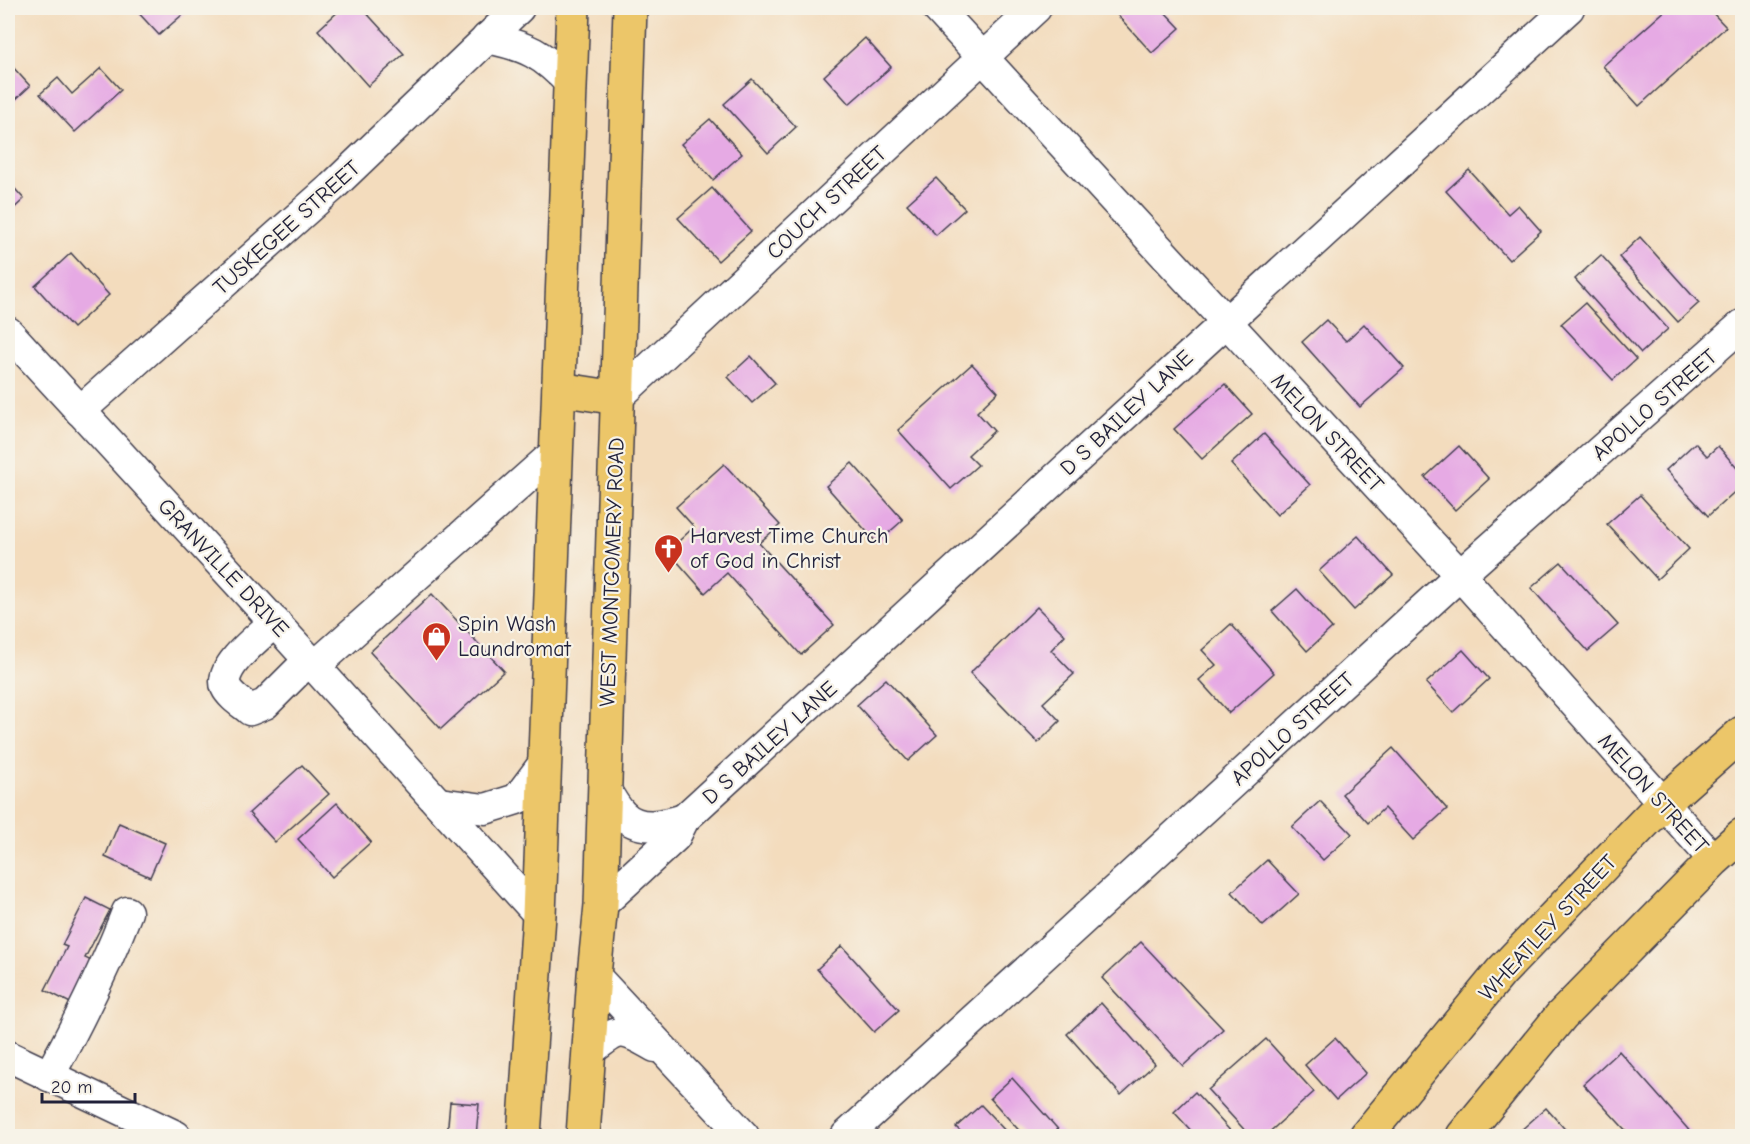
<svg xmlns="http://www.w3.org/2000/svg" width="1750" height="1144" viewBox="0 0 1750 1144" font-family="'Comic Neue',sans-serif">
<rect width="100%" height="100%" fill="#f7f3e8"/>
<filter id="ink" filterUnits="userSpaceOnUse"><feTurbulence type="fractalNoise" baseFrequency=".0167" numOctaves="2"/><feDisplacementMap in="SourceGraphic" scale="12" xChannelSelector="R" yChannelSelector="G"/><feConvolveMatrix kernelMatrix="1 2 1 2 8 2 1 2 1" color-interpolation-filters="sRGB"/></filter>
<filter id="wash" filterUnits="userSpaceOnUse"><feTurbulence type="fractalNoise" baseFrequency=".008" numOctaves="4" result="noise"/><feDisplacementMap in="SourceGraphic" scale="24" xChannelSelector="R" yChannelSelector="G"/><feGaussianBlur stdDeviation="1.35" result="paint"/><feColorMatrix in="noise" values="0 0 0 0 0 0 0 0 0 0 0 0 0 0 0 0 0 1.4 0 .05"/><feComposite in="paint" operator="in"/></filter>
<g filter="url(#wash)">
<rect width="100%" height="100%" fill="#f3dcbd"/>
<g id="blocks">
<!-- building -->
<g fill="#e6aae4">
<path d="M134,8H190L159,35Z"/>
<path d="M342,8H362L404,54L368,86L318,30Z"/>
<path d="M1111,8H1161L1180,28L1152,53Z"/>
<path d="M1668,8H1708L1726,27L1639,106L1603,66Z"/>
<path d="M865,38L891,67L849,104L824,76Z"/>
<path d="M11,65L30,86L13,102L8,96V68Z"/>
<path d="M101,68L121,90L75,132L40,94L58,78L72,94Z"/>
<path d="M752,79L796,127L768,153L724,104Z"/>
<path d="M710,119L742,154L713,180L681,144Z"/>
<path d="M1469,170L1508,214L1518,205L1541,231L1509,260L1446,191Z"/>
<path d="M936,178L965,209L936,235L907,204Z"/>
<path d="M8,181L24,199L8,214Z"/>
<path d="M712,188L751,231L718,261L678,218Z"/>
<path d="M1640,237L1699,303L1678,322L1619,257Z"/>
<path d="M71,253L109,295L73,328L35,286Z"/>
<path d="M1601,255L1668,329L1641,353L1575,279Z"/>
<path d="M1585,303L1636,359L1613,380L1561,324Z"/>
<path d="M1326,320L1346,341L1364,324L1404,368L1360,407L1302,342Z"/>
<path d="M751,356L775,383L752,403L728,377Z"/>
<path d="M972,364L998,392L977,412L994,431L968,455L978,465L951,489L898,430Z"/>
<path d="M1225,384L1252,414L1202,459L1174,429Z"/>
<path d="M1264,434L1310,485L1277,515L1231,464Z"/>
<path d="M1695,443L1707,456L1718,446L1742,474V485L1708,516L1666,470Z"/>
<path d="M1459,446L1489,479L1455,510L1425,477Z"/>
<path d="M852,463L903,520L877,543L826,486Z"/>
<path d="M724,464L780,525L759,543L834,625L801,655L727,573L705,593L668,551L694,527L676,507Z"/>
<path d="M1640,495L1689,549L1657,579L1607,524Z"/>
<path d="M1358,536L1393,575L1354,610L1319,571Z"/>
<path d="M1561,562L1618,625L1588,651L1531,588Z"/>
<path d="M1297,589L1332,628L1307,651L1272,611Z"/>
<path d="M432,594L504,671L441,729L370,652Z"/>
<path d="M1037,607L1065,635L1051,650L1074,674L1043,703L1060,721L1038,743L970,673Z"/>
<path d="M1231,624L1274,673L1229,713L1199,680L1216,665L1202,650Z"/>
<path d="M1463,650L1489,679L1453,712L1426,683Z"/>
<path d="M886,679L937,735L908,761L857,705Z"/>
<path d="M1393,748L1447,809L1413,840L1384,808L1368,823L1342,794Z"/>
<path d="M302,765L329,794L275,842L249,813Z"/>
<path d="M1320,801L1352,834L1323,860L1292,827Z"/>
<path d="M337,803L371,842L332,877L298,839Z"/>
<path d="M119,823L165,843L150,877L105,857Z"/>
<path d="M1267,860L1299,894L1263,926L1232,892Z"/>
<path d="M86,898L110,910L85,958L100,965L78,1007L45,990L67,947L62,945Z"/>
<path d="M1141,942L1223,1029L1183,1066L1102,978Z"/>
<path d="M842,946L899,1010L874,1032L817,969Z"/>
<path d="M1101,1003L1155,1064L1121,1095L1067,1034Z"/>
<path d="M1335,1038L1366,1073L1336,1100L1305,1065Z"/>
<path d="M1266,1039L1314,1092L1265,1136H1250L1208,1090Z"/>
<path d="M1619,1051L1694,1136H1631L1583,1084Z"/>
<path d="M1012,1078L1064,1136H1024L990,1098Z"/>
<path d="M1195,1092L1235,1136H1196L1174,1112Z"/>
<path d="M450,1102L479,1104L476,1136H447Z"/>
<path d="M981,1105L1010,1136H965L956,1127Z"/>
<path d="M1546,1108L1571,1136H1523L1519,1132Z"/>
</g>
</g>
</g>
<g filter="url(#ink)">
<use href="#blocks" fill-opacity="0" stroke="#413e4e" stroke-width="1.5"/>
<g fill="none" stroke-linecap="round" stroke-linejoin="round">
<defs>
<g id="minor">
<path d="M937,8L1460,575L1714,860"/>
<path d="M487,38C527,46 543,54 571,84"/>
<path d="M8,332L309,660L539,915"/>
<path d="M617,398L1036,8"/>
<path d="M80,411L332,187L519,8"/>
<path d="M275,622C261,635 218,667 226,687C230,696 243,704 250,710L265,704L309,660"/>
<path d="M315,666L556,452"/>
<path d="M604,787C609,796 615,807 622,814C639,832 664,825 684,819"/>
<path d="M439,803L485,809L517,799L544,763"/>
<path d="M601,905L675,837L684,819L1569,8"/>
<path d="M594,975L744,1136"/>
<path d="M589,1052C620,1027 620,1027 655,1047"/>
<path d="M8,1056L176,1136"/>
<path d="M49,1076C78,1023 105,969 127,912"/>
<path d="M846,1136L1460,575L1742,325"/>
</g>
<g id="major">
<path d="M559,389L617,398"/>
<path d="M524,1136L539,915L573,8"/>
<path d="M583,1136L594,975L601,905L630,8"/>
<path d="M1366,1136L1501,972L1663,803L1742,733"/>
<path d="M1463,1136L1561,1016L1714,860L1742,835"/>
</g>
</defs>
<!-- minor casing -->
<use href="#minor" stroke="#413e4e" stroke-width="33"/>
<!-- major casing -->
<use href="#major" stroke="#413e4e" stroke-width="36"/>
<!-- minor -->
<use href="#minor" stroke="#fff" stroke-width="30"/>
<!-- major -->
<use href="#major" stroke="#ecc669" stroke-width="33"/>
</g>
</g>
<!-- icons -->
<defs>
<symbol id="church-pin" viewBox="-11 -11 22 30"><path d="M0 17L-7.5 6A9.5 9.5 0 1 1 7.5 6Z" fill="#c8321e" stroke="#f7f3e8"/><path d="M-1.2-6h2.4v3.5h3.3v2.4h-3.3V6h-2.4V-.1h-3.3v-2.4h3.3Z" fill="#fff"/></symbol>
<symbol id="shop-pin" viewBox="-11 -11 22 30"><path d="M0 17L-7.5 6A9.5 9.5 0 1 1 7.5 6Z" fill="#c8321e" stroke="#f7f3e8"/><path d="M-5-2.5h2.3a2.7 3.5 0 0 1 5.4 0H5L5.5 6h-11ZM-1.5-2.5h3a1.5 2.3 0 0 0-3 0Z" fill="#fff"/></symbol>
</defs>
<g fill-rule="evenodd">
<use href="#church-pin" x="652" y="532" width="33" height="45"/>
<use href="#shop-pin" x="420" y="620" width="33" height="45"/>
</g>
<g text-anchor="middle" stroke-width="4.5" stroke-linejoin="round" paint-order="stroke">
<!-- street labels -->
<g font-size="22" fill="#22223b" stroke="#f7f3e8">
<text transform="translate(826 202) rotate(-43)" y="8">COUCH STREET</text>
<text transform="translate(286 227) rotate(-42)" y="8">TUSKEGEE STREET</text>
<text transform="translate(1654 404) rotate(-41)" y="8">APOLLO STREET</text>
<text transform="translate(1126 412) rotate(-43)" y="8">D S BAILEY LANE</text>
<text transform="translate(1328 432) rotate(47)" y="8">MELON STREET</text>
<text transform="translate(224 567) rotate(47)" y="8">GRANVILLE DRIVE</text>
<text transform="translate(611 572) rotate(-88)" y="8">WEST MONTGOMERY ROAD</text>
<text transform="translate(1292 728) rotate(-42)" y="8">APOLLO STREET</text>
<text transform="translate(769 742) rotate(-42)" y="8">D S BAILEY LANE</text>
<text transform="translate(1654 793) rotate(48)" y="8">MELON STREET</text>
<text transform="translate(1547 927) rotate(-47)" y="8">WHEATLEY STREET</text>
</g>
<!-- poi labels -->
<g font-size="22" fill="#22223b" stroke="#f7f3e8" text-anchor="start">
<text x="690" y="543">Harvest Time Church<tspan x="690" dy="25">of God in Christ</tspan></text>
<text x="458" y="631">Spin Wash<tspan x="458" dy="25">Laundromat</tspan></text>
</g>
</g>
<!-- margin -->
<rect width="1750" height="1144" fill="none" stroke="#f7f3e8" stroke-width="30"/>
<!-- scale -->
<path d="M42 1093v9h93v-9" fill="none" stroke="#22223b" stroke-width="3"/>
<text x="51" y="1093" font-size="18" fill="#22223b" stroke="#f7f3e8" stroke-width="4.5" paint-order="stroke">20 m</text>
</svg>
